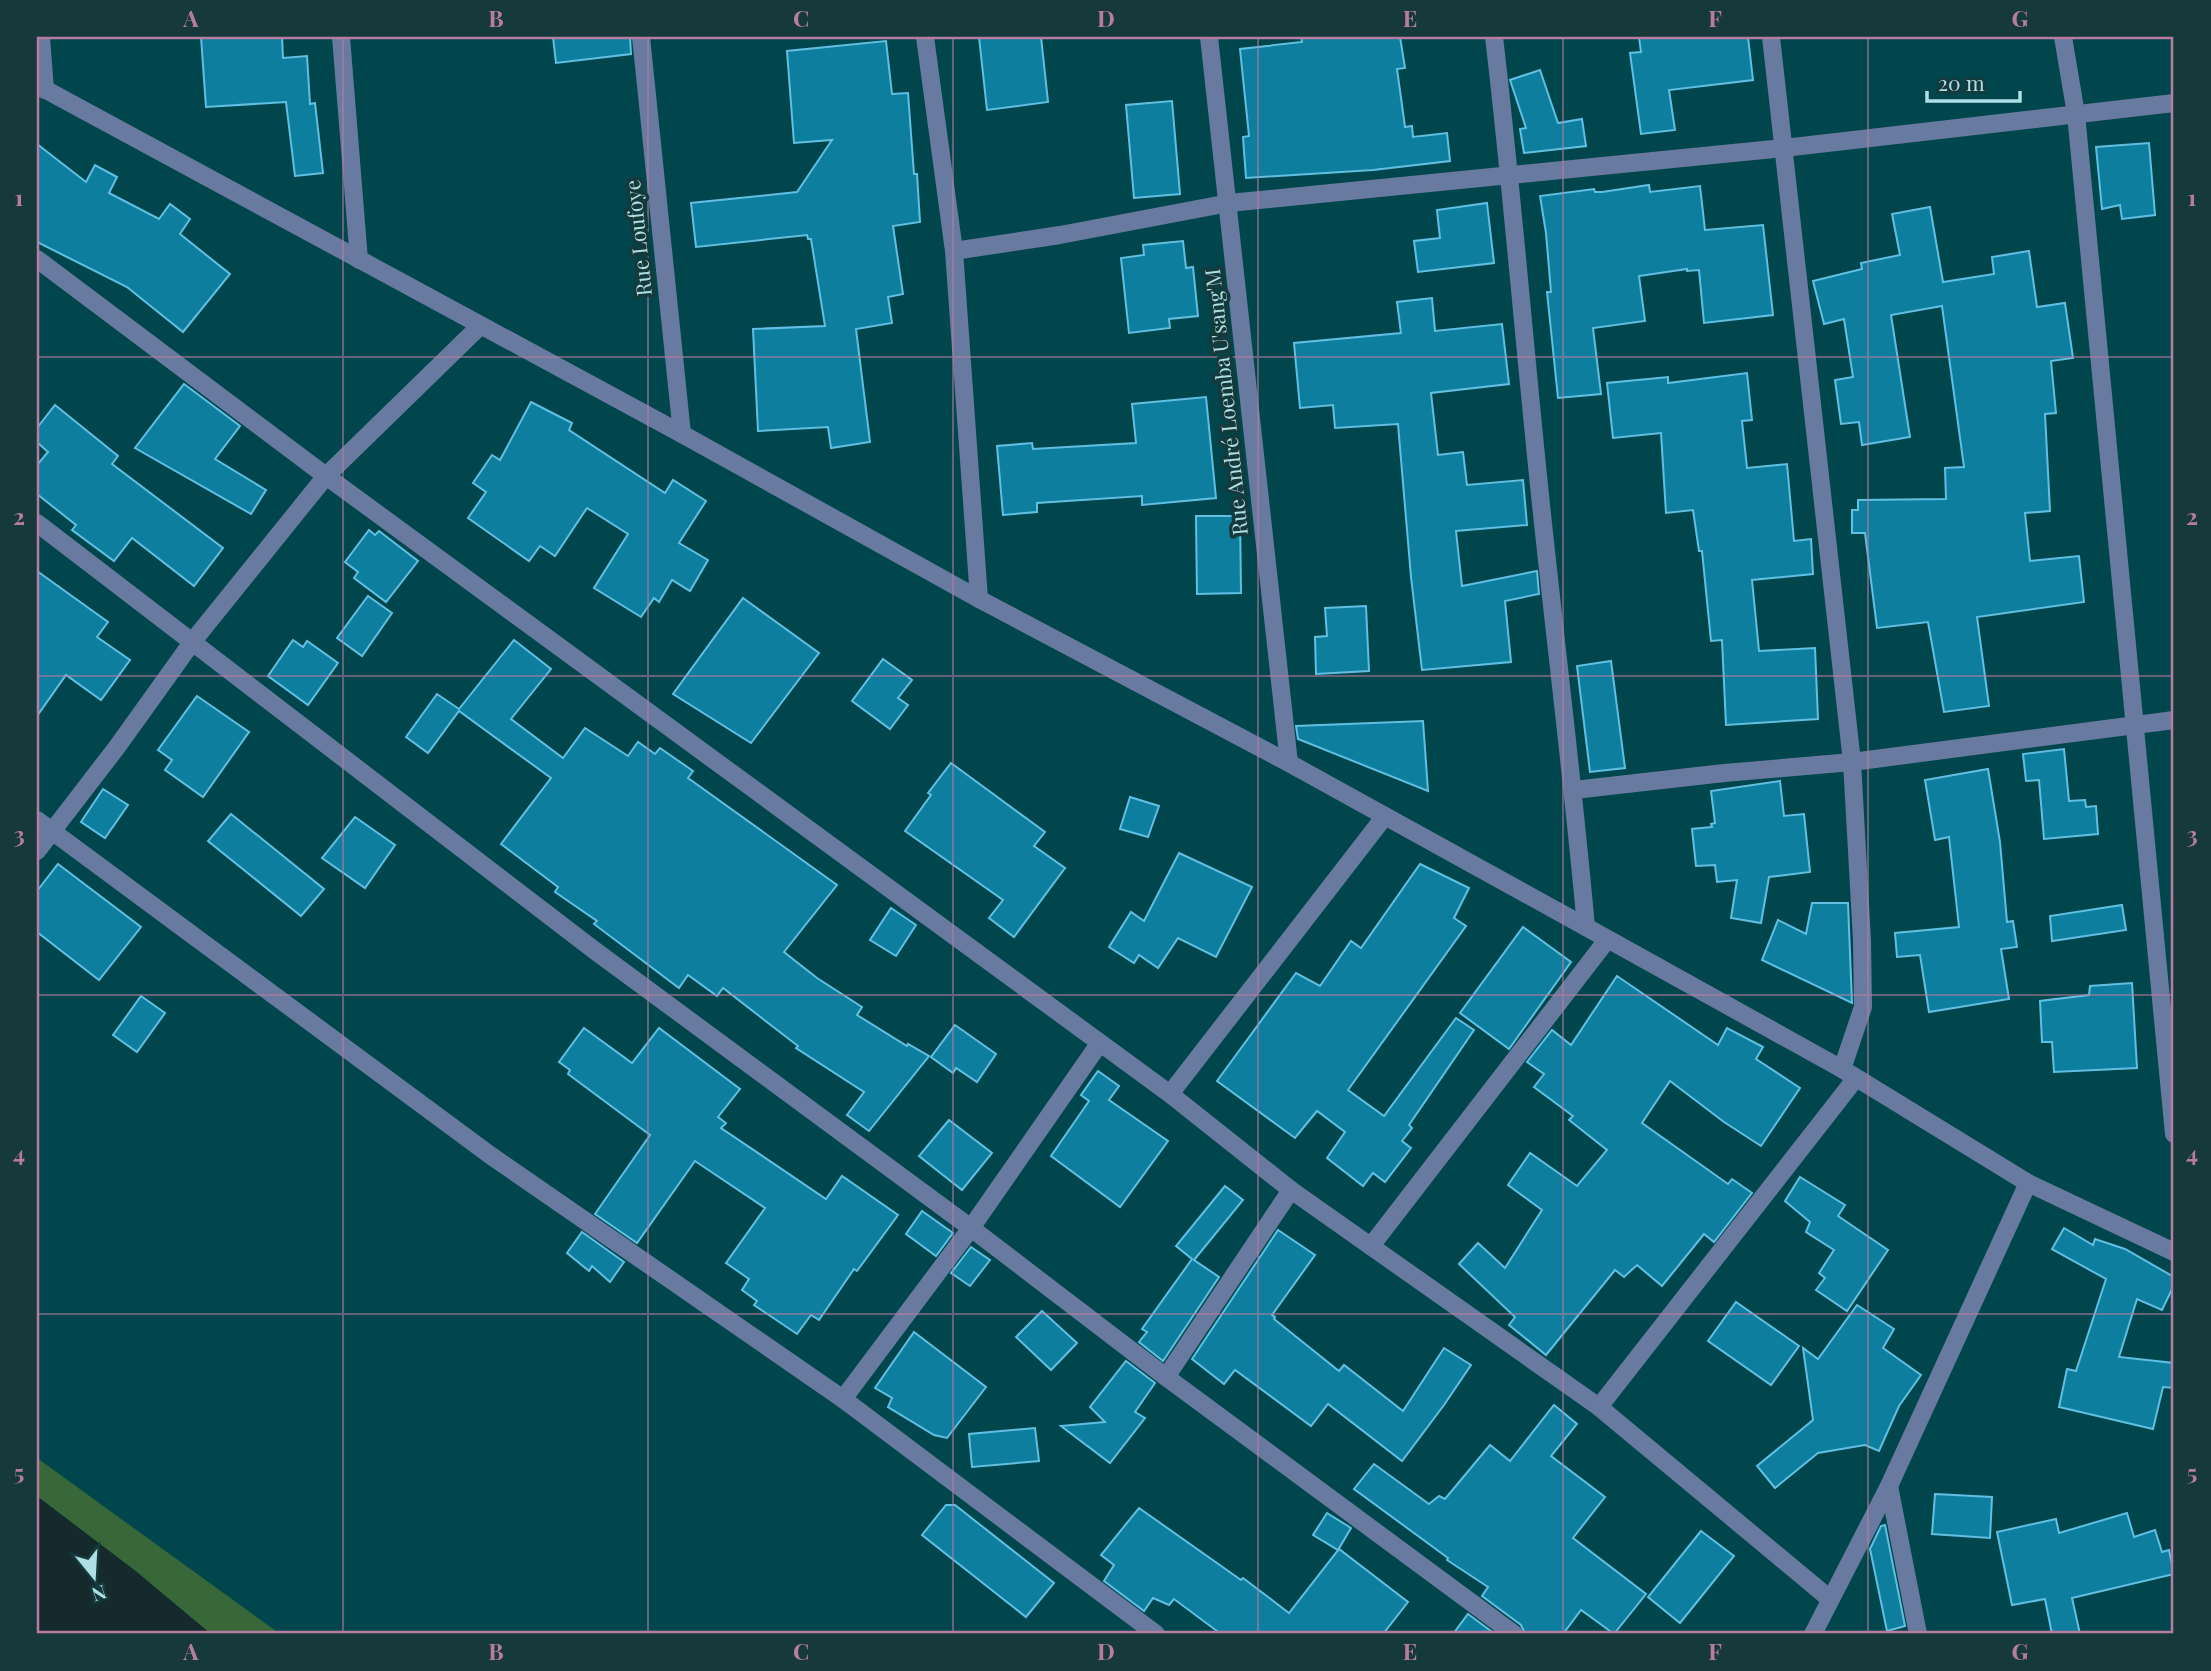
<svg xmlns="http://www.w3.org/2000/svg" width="2211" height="1671" viewBox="0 0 2211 1671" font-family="'Playfair Display',serif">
<rect width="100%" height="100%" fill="#01464c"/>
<!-- green -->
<path fill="#386839" d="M37,1458L280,1634H165L37,1546Z"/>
<!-- water -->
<path fill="#152a2c" d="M37,1496L137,1572L211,1634H37Z"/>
<!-- building -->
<g fill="#0e7e9e" stroke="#61bfe1" stroke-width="2">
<path d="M201,37H282L283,58L307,56L310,104L315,103L323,173L295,176L286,102L206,107Z"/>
<path d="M553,37H630L631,54L556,63Z"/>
<path d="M979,37H1041L1048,102L987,110Z"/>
<path d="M1301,37H1400L1405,68L1397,69L1405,127L1412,126L1413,137L1447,133L1450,161L1373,170L1246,178L1243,137L1249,136L1240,49L1302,42Z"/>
<path d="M1639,37H1748L1753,80L1669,90L1675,130L1641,134L1630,53L1641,52Z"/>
<path d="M886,41L892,94L908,93L914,174H917L920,222L893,226L903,294L888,297L892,323L856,329L870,442L831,448L828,427L758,431L753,329L825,326L811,239H808L807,235L696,247L691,203L797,192L832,140L794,143L787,51Z"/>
<path d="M1540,70L1558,123L1582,119L1586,146L1524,153L1520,129L1526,128L1510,80Z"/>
<path d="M1172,101L1180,194L1134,198L1126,105Z"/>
<path d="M2149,143L2155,215L2122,219L2120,205L2102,209L2096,147Z"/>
<path d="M37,144L86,182L95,165L117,177L109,193L159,219L170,204L190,219L180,234L230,274L183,332L127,287L37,242Z"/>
<path d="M1649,185L1650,192L1700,186L1705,230L1763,225L1773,315L1704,323L1699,270L1687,271V269L1639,276L1645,321L1593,328L1601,394L1558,398L1547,292H1551L1546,233L1540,196L1594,189L1595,192H1602Z"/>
<path d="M1487,203L1494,263L1418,272L1414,241L1440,238L1437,210Z"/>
<path d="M1930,207L1943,282L1994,274L1992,257L2029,251L2037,307L2065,303L2073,358L2051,361L2056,413L2045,414L2050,511L2025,513L2030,561L2079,556L2084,602L1977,617L1989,706L1944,712L1928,622L1877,628L1865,533H1852V510H1858V500L1946,499L1945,468L1964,467L1942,306L1891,315L1910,437L1862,445L1859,422L1841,424L1835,380L1853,377L1844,319L1824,324L1813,281L1862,269L1861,263L1900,255L1892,214Z"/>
<path d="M1183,241L1186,268L1193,267L1198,316L1169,319L1170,328L1129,333L1121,258L1144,255L1143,245Z"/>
<path d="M1432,298L1435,331L1502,324L1509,384L1431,393L1438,455L1463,452L1467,485L1523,480L1527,525L1456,531L1462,586L1537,571L1539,594L1505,601L1511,662L1422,670L1411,577L1398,424L1335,428L1333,405L1300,408L1294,343L1401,333L1397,302Z"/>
<path d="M1747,373L1752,420L1742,421L1747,468L1787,464L1794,541L1811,539L1813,574L1752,580L1759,651L1815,648L1818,719L1726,725L1722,640L1711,641L1702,551H1699L1693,510L1666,513L1661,433L1613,438L1607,383L1668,377V383Z"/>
<path d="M184,384L240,426L215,459L266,490L251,514L135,448Z"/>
<path d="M1206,397L1216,498L1142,505V496L1037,503V512L1003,515L997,446L1032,443L1033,449L1136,443L1132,404Z"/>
<path d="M531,402L572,423L569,430L665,493L673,480L706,501L679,543L708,560L690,591L672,580L659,602L654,598L641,617L594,588L628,534L587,508L555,556L540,546L529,561L468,518L486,492L473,483L492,455L500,460Z"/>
<path d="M55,405L118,456L112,464L223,548L194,586L132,538L114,561L72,530L76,525L37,494V465L48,452L37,442V428Z"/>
<path d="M1196,516H1240L1241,593L1197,594Z"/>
<path d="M369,530L375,535L379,531L418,561L386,602L354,578L358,572L345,562Z"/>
<path d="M37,571L108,622L97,637L130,660L101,700L66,675L37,716Z"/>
<path d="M368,596L392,613L362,656L337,638Z"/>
<path d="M743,598L819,653L751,743L673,694Z"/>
<path d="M1366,606L1369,671L1316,674L1315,637L1327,636L1325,608Z"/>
<path d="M293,640L303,647L307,641L338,663L308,705L268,676Z"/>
<path d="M514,640L551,669L511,719L563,758L585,728L628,756L638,742L655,754L660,748L693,771L688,778L837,885L784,952L817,978L862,1007L857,1015L907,1046L908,1044L929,1056L869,1131L847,1115L864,1092L796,1048L798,1046L723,988L717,996L688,975L679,988L594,924L597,921L555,892L558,887L501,844L551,778L459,711L428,753L406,737L437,694L459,709Z"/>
<path d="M883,659L912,680L898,698L908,705L890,729L852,701Z"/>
<path d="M1611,661L1625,768L1590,772L1577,666Z"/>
<path d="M197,696L249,732L203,797L165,770L172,760L158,750Z"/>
<path d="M1423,721L1428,791L1298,739L1296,726Z"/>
<path d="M2064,749L2069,801L2085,800L2086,807L2096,806L2098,834L2044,839L2039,780L2026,781L2023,754Z"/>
<path d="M951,763L1045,832L1034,846L1065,868L1014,937L989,918L1003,900L905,831L931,795L928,793Z"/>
<path d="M1988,769L2000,842L2007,922L2013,921L2017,947L2001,949L2009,999L1929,1012L1920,955L1897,957L1895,933L1959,927L1949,837L1935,840L1925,780Z"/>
<path d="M1780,781L1784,816L1804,814L1810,872L1769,877L1761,923L1731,918L1737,880L1717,882L1715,865L1696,866L1692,829L1712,827L1711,824L1715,823L1711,791Z"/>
<path d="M103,789L128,805L105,838L81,822Z"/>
<path d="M1130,797L1159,806L1148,837L1120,829Z"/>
<path d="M231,814L324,889L301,916L208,841Z"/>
<path d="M355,817L395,845L365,888L322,858Z"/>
<path d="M1179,853L1252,887L1216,957L1178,938L1158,968L1139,955L1134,963L1109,947L1131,912L1144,921Z"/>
<path d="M58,864L141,927L99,980L37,932V891Z"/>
<path d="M1420,864L1469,888L1454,918L1466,926L1348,1090L1384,1116L1456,1018L1474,1030L1409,1125L1412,1128L1402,1141L1411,1148L1385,1182L1373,1173L1363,1186L1327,1158L1345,1132L1317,1111L1295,1138L1217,1081L1296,973L1320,986L1351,941L1361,948Z"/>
<path d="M1812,903H1848L1852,1003L1762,960L1778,920L1806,934Z"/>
<path d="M2122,905L2126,930L2052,941L2050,916Z"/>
<path d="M891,908L916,925L896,956L870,940Z"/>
<path d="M1523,927L1571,962L1509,1049L1460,1013Z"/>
<path d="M1617,976L1718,1045L1727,1028L1763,1047L1756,1059L1800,1088L1761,1146L1724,1122L1670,1081L1642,1123L1728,1184L1732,1179L1752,1193L1714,1242L1704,1234L1662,1286L1637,1265L1624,1277L1615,1270L1546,1355L1509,1325L1515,1317L1459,1264L1478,1243L1505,1268L1542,1210L1508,1185L1530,1153L1577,1186L1607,1150L1569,1120L1573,1116L1534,1087L1544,1074L1527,1062L1552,1030L1571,1045Z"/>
<path d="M2132,983L2137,1068L2054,1072L2052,1042H2042L2040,1001L2089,995L2090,986Z"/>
<path d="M141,996L165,1013L137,1052L113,1035Z"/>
<path d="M955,1025L996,1054L977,1082L956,1068L953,1073L931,1057Z"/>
<path d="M584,1028L632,1063L659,1028L740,1089L718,1117L726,1123L721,1128L826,1199L842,1176L898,1215L857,1271L854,1269L819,1320L811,1315L797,1334L754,1305L757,1301L742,1290L749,1279L726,1263L765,1208L695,1161L637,1243L595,1214L650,1135L568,1074L570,1070L559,1062Z"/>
<path d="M1098,1071L1119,1086L1109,1100L1168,1141L1120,1207L1051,1156L1089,1101L1081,1095Z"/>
<path d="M949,1120L992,1153L962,1190L919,1156Z"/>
<path d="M1800,1177L1845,1205L1838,1216L1888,1250L1847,1311L1816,1290L1825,1278L1819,1273L1834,1250L1806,1232L1810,1222L1785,1201Z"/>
<path d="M1225,1186L1243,1200L1194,1260L1219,1277L1163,1361L1139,1342L1147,1332L1142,1329L1192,1259L1176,1246Z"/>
<path d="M922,1211L953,1233L936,1256L906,1234Z"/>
<path d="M2064,1228L2093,1245L2095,1239L2125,1249L2174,1277V1285L2162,1310L2137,1299L2119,1357L2174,1363V1388L2163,1387L2153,1429L2059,1407L2067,1369L2076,1371L2106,1279L2052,1249Z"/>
<path d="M1278,1230L1315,1255L1272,1315L1275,1317L1274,1319L1339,1371L1344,1365L1403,1411L1444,1348L1471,1365L1444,1405L1402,1461L1328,1404L1311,1426L1235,1370L1224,1384L1192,1359Z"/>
<path d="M582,1232L624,1262L610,1282L592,1266L589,1271L567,1253Z"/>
<path d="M971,1247L990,1260L970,1286L951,1273Z"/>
<path d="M1736,1302L1799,1346L1771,1385L1708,1341Z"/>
<path d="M1857,1305L1894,1329L1883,1348L1921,1375L1899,1406L1879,1451L1865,1445L1818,1453L1775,1488L1757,1466L1813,1420L1803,1348L1818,1359Z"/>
<path d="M1042,1311L1077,1343L1051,1370L1016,1337Z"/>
<path d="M914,1332L986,1387L947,1438L934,1435L888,1407L892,1398L875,1388Z"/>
<path d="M1126,1361L1155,1383L1135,1412L1145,1418L1110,1463L1061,1426L1105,1422L1090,1407Z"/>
<path d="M1554,1405L1577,1424L1551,1456L1605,1497L1573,1538L1646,1594L1614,1634L1581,1610L1563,1634H1525L1521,1625L1482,1596L1488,1587L1447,1560L1448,1558L1354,1489L1374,1464L1429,1504L1439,1496L1445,1499L1490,1445L1510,1461Z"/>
<path d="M1035,1428L1039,1461L972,1467L969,1434Z"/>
<path d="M1935,1494L1992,1497L1990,1538L1932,1534Z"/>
<path d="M946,1505H955L1054,1583L1026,1617L922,1535Z"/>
<path d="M1139,1508L1241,1580L1243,1578L1289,1613L1339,1549L1408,1602L1383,1634H1221L1174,1599L1169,1605L1153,1598L1144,1611L1104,1581L1114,1565L1101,1555Z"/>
<path d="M1327,1513L1351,1528L1338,1550L1313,1535Z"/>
<path d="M2127,1513L2134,1537L2155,1530L2162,1552L2169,1550L2174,1574L2072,1598L2080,1634H2052L2045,1599L2012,1605L1997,1532L2056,1519L2059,1533Z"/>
<path d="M1885,1525L1905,1626L1887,1631L1870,1549L1881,1526Z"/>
<path d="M1701,1531L1734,1556L1680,1623L1648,1597Z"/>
<path d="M1468,1614L1495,1634H1453Z"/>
</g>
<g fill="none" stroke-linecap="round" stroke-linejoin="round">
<!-- minor -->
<g stroke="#687a9f" stroke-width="18">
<path d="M41,37L45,90"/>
<path d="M341,37L359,260"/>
<path d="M641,37L682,434"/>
<path d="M925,37L954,251L979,599"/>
<path d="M1209,37L1289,763"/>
<path d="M1494,37C1512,189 1524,342 1540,495C1555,639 1573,782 1586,927"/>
<path d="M1771,37L1852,762L1862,940L1863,1007L1842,1069"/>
<path d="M2063,37L2076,114L2174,1134"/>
<path d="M37,85L682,434L979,599L1289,763L1586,927L1842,1069L2028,1183L2174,1252"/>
<path d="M954,251L1060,235L1229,203L1784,148L2174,103"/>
<path d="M37,259L326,476L1170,1094L1291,1190L1599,1407L1830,1599"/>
<path d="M37,523L594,950L971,1228L1166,1377L1514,1634"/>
<path d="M1574,790L1724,773L1852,762L2174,720"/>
<path d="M37,820L490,1155L843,1399L1156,1634"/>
<path d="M37,851L117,747L193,641L326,476L480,326"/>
<path d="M1170,1094L1385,816"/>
<path d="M1371,1246L1607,940"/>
<path d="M1166,1377L1291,1190"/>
<path d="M843,1399L971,1228L1099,1044"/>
<path d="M1599,1407L1856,1078"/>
<path d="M1889,1486L1918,1634"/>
<path d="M1813,1634L1889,1486L2028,1183"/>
</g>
</g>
<!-- grid -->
<path fill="none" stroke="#b87ca0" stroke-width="2" stroke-opacity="0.55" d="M343,37V1634M648,37V1634M953,37V1634M1258,37V1634M1563,37V1634M1868,37V1634M37,357H2174M37,676H2174M37,995H2174M37,1314H2174"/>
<g text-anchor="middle" stroke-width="7" stroke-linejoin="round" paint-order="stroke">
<!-- street labels -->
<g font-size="21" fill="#aedfe4" stroke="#16393c">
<text transform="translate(639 238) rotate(-96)" y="7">Rue Loufoye</text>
<text transform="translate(1227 402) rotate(-96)" y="7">Rue André Loemba U'sang'M</text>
</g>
</g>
<!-- border -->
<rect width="2211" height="1671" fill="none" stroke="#16393c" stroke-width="77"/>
<!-- north arrow -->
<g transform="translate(94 1577) rotate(162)" stroke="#16393c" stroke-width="5" paint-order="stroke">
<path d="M0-5L12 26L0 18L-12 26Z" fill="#aedfe4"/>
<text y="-10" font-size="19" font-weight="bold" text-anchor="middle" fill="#aedfe4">N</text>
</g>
<!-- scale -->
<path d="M1927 91v10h93v-10" fill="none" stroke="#aedfe4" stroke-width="3.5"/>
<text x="1938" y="91" font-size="21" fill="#aedfe4" stroke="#16393c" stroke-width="5" paint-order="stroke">20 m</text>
<rect x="38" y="38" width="2134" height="1594" fill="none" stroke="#b87ca0" stroke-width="2.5"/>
<g font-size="23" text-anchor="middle" font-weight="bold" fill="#b87ca0">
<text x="191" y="27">A</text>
<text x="496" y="27">B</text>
<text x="801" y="27">C</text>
<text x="1106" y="27">D</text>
<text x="1410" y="27">E</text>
<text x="1715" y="27">F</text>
<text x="2020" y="27">G</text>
<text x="19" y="206">1</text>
<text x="2192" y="206">1</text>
<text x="19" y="525">2</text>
<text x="2192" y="525">2</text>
<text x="19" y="843">3</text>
<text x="2192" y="843">3</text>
<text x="19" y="1162">4</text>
<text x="2192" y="1162">4</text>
<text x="19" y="1481">5</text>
<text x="2192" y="1481">5</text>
<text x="191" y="1660">A</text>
<text x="496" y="1660">B</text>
<text x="801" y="1660">C</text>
<text x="1106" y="1660">D</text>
<text x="1410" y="1660">E</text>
<text x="1715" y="1660">F</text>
<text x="2020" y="1660">G</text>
</g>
</svg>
